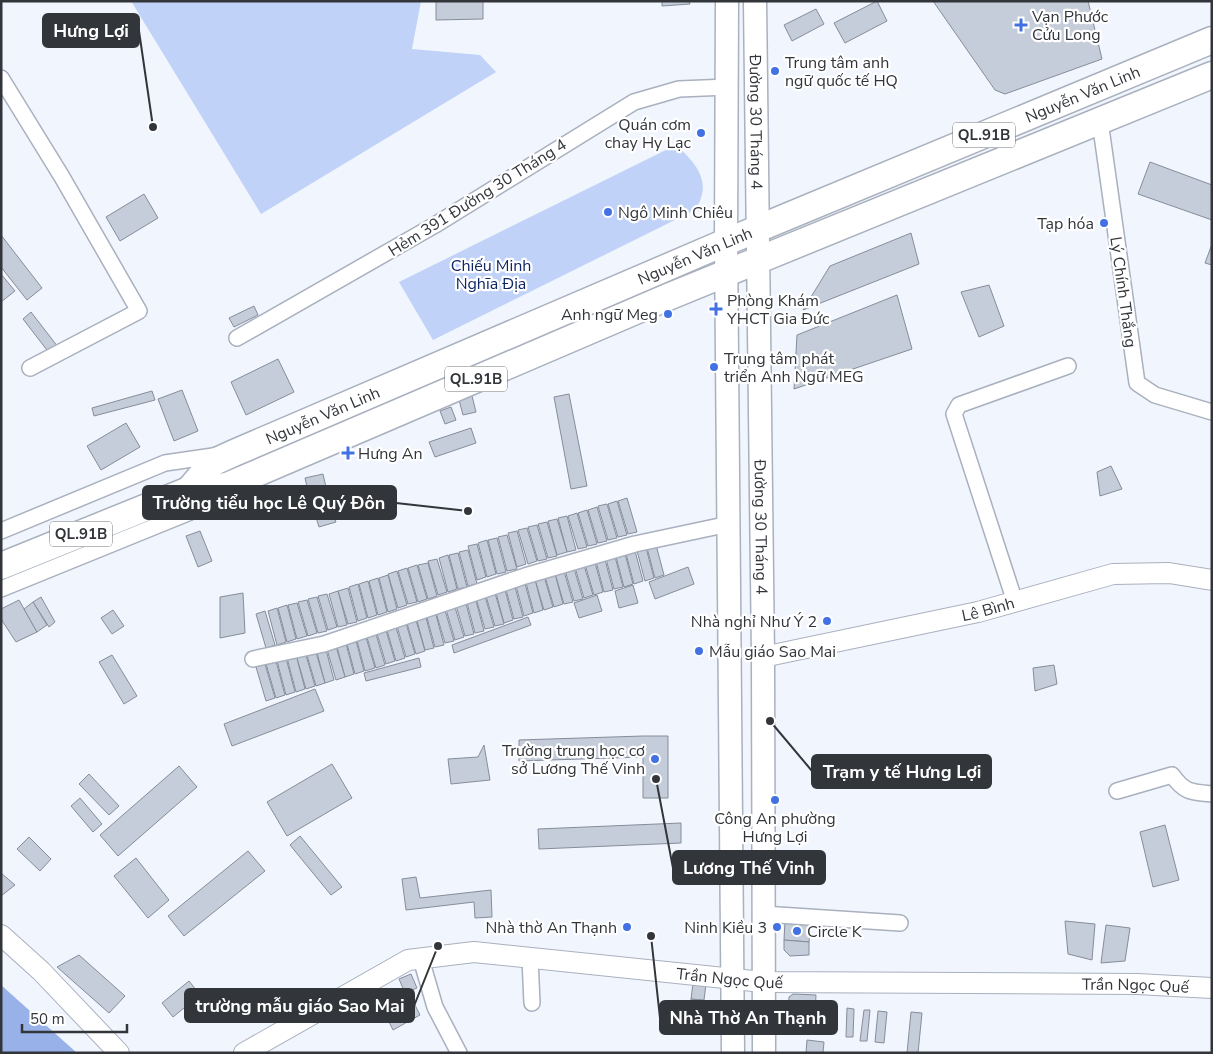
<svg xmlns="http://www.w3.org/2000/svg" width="1213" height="1054" viewBox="0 0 1213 1054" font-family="'Nunito Sans',sans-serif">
<rect width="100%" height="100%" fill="#f1f5fe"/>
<!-- green -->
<g fill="#c0d2f8">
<path d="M131,1H421L412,49L480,55L496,72L261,214Z"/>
<path d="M676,145C697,164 713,183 695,210L433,340L399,282Z"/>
</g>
<!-- water -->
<path fill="#98b2e9" d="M1,985L77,1053H1Z"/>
<!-- building -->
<g fill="#c5cddb" stroke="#868d9a">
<path d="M436,1H483V19L436,20Z"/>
<path d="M662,1H689L690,4L662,6Z"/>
<path d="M877,1L887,21L845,43L834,23Z"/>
<path d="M933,1H1088L1102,59L1005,94L995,90Z"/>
<path d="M816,9L824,24L792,41L784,25Z"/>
<path d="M1150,162L1212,185V220L1138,194Z"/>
<path d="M144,194L158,218L120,241L106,217Z"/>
<path d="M911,233L919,264L803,310L830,266Z"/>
<path d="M1,235L42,288L27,300L1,267Z"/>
<path d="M1212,244V265L1205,263Z"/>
<path d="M1,274L15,291L1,302Z"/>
<path d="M989,285L1004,326L979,337L961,292Z"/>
<path d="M897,295L912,349L794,389L797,335Z"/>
<path d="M254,306L258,315L234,327L229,318Z"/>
<path d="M31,312L58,347L50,354L23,319Z"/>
<path d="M278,359L294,392L246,415L231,382Z"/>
<path d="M182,390L198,431L174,441L158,399Z"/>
<path d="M152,391L155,400L94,416L92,408Z"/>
<path d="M569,394L587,486L571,489L554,397Z"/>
<path d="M472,396L476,412L463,415L459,400Z"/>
<path d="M451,407L456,420L445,424L440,411Z"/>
<path d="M126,423L140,447L101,470L87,446Z"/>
<path d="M471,428L476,443L435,457L429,442Z"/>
<path d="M1111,466L1122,489L1100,496L1097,472Z"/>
<path d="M323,474L328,496L310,500L305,478Z"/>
<path d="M627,498L637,532L628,534L618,501Z"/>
<path d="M617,501L627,535L618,537L608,504Z"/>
<path d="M607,504L617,538L608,540L598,506Z"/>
<path d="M330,506L336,522L319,527L314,511Z"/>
<path d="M597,507L607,541L598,543L588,510Z"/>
<path d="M587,510L597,544L588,546L578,513Z"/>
<path d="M577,513L587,547L578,549L568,516Z"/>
<path d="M567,516L576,550L567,552L558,518Z"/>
<path d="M557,519L567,552L557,555L548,521Z"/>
<path d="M547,522L557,556L548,558L538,524Z"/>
<path d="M537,525L547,559L538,561L528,527Z"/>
<path d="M527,528L537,561L528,564L518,530Z"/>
<path d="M200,531L212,561L198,567L186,536Z"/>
<path d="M517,531L526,564L517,567L508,533Z"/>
<path d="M507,535L517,569L507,571L498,537Z"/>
<path d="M497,538L506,572L497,574L488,540Z"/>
<path d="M487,540L496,574L487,577L478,543Z"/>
<path d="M655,541L664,575L655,578L646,544Z"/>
<path d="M477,544L486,577L477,580L468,546Z"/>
<path d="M645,544L654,578L645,581L636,547Z"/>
<path d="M634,547L643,581L634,584L625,550Z"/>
<path d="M468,550L477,584L468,586L459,552Z"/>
<path d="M624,550L633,584L624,587L615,553Z"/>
<path d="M458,553L467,587L458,589L449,555Z"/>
<path d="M614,553L623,587L614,589L605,555Z"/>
<path d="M448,555L457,589L448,592L439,558Z"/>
<path d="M604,556L613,590L604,592L595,558Z"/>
<path d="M437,559L447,592L438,595L428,561Z"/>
<path d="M594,559L603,592L594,595L584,561Z"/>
<path d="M583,562L593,595L584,598L574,564Z"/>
<path d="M428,563L437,596L428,599L418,565Z"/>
<path d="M417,565L427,599L418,602L408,568Z"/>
<path d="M573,565L583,599L574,601L564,567Z"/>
<path d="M688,567L694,584L655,599L649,582Z"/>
<path d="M407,568L417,602L408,604L398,571Z"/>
<path d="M563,568L573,602L564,604L554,570Z"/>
<path d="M554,570L563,604L554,607L544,573Z"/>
<path d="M397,571L407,605L398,608L388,574Z"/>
<path d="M543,573L553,607L544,610L534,576Z"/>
<path d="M388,575L397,609L388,612L379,578Z"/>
<path d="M534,576L543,610L534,613L525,579Z"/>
<path d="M378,578L387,612L378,615L369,581Z"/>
<path d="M524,580L533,613L524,616L515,582Z"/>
<path d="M368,581L377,615L368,618L359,584Z"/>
<path d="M514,583L523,617L514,619L505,586Z"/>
<path d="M358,584L367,618L358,621L349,587Z"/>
<path d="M633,585L638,603L619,608L615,591Z"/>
<path d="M504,586L513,620L504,623L495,589Z"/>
<path d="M348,588L357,622L348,624L338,591Z"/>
<path d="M494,590L504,624L495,626L485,593Z"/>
<path d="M338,591L347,625L338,627L329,594Z"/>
<path d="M243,593L245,633L220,638V597Z"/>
<path d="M484,593L494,627L485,629L475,595Z"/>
<path d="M327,594L337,627L328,630L318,596Z"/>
<path d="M597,595L602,611L579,618L574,603Z"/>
<path d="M41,597L55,622L49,627L33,602Z"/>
<path d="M317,597L327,631L318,633L308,599Z"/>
<path d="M475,597L484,631L475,633L466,599Z"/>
<path d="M19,600L37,632L16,642L1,619V609Z"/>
<path d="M307,600L317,633L308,636L298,602Z"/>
<path d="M465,600L474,634L465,636L455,602Z"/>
<path d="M33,602L47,625L37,632L24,609Z"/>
<path d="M297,603L307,636L297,639L288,605Z"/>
<path d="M454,604L464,637L455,640L445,606Z"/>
<path d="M287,605L296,639L287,642L278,608Z"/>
<path d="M444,607L454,641L445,643L435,609Z"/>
<path d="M277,608L286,642L277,645L268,611Z"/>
<path d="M113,610L124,626L112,634L101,618Z"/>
<path d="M265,611L275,645L266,648L256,614Z"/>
<path d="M435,611L444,645L435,647L426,614Z"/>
<path d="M425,614L434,648L425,650L416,617Z"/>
<path d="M415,617L425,651L416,654L406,620Z"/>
<path d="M528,617L531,625L454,653L452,645Z"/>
<path d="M405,620L415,654L406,657L396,623Z"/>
<path d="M395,624L405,658L396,661L386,627Z"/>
<path d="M385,627L395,661L386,664L376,630Z"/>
<path d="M375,631L385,665L376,668L366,634Z"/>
<path d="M365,634L375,668L365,671L356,637Z"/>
<path d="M355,637L364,671L355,674L346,640Z"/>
<path d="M345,640L354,674L345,677L336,643Z"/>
<path d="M335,643L345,677L336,680L326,646Z"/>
<path d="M325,646L334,680L325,683L316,649Z"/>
<path d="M315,649L325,683L316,686L306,652Z"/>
<path d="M305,652L315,686L306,689L296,655Z"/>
<path d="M112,655L137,696L124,704L99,662Z"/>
<path d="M296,655L305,689L296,692L287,658Z"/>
<path d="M286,658L295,692L286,695L277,661Z"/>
<path d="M419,658L421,667L366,681L364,673Z"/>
<path d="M276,661L285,695L276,698L266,664Z"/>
<path d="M265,664L275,698L266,701L256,667Z"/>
<path d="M1054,665L1057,684L1035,691L1033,668Z"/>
<path d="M315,689L324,711L232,746L224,724Z"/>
<path d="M643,736H668V798H643V757L519,761V740Z"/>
<path d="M484,745L490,780L451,784L448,759L478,757Z"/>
<path d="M332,764L352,798L287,836L267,802Z"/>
<path d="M179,766L197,787L118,856L100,835Z"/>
<path d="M89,774L119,806L109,815L79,784Z"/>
<path d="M80,798L102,824L93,832L71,806Z"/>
<path d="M681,823V843L539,849L538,829Z"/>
<path d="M1165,825L1179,880L1153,887L1140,832Z"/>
<path d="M300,836L342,887L331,895L290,845Z"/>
<path d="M29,837L51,859L40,871L17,849Z"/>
<path d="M248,851L265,871L184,936L168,916Z"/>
<path d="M136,858L169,900L148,918L114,876Z"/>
<path d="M1,873L15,885L1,896Z"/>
<path d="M416,877L420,898L491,890L492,917L475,918L474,902L406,910L402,879Z"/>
<path d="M785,920L811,922L809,942L784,940Z"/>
<path d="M1065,921L1095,924L1092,960L1068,954Z"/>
<path d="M1106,925L1130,928L1125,961L1101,963Z"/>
<path d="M784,940L809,942V955L790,956L784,950Z"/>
<path d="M79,955L125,996L109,1013L57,967Z"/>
<path d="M411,974L417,988L405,993L399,979Z"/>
<path d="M189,981L200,995L173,1017L162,1003Z"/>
<path d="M693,983L706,984L704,1000L691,999Z"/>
<path d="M793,994L816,995L815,1016H788L789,997Z"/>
<path d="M691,999L706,1001L703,1018L688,1016Z"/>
<path d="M415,1005L420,1015L393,1030L388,1020Z"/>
<path d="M847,1008L854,1009L853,1037H846Z"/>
<path d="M864,1010H870L867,1041H860Z"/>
<path d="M878,1011L887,1012L884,1043L875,1042Z"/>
<path d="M911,1012L922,1013L918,1053H907Z"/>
<path d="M807,1040L824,1042L823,1053H806Z"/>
</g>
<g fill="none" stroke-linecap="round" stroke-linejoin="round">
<defs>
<g id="street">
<path d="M1,78L62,177L139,311L30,368"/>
<path d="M1100,121L1137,383L1155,395L1212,412"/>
<path d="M237,338L435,225L634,102L679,89L728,87"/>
<path d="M1,531L165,463L220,455"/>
<path d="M1,589L188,513L220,491"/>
<path d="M1015,602L954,414L959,405L1068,366"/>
<path d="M253,659L324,644L525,576L635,544L729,524"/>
<path d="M1117,791L1172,775C1185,793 1191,792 1212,794"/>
<path d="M763,914L900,923"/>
<path d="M530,958L532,1003"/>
<path d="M421,959L435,1007L459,1053"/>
</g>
<g id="secondary">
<path id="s1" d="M763,657L978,612L1113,574L1169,573L1212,580"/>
<path d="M1,935L41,971L119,1053"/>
<path id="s2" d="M244,1053L408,960L474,952L763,982L1137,984L1212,988"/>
</g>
<g id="primary">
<path d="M727,1L726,242L733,1053"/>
<path id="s3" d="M755,1L763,657L764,1053"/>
</g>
<g id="highway">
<path id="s4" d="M189,490L212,463L234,453L726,242L1212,40"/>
<path d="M1,566L189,490L227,486L668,297L1212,75"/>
</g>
</defs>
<!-- street casing -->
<use href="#street" stroke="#a9b0be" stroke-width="18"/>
<!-- secondary casing -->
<use href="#secondary" stroke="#a9b0be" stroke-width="22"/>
<!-- primary casing -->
<use href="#primary" stroke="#a9b0be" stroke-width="25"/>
<!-- highway casing -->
<use href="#highway" stroke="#a9b0be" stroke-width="29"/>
<!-- street -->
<use href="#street" stroke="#fff" stroke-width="15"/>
<!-- secondary -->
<use href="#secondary" stroke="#fff" stroke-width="20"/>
<!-- primary -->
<use href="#primary" stroke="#fff" stroke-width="22"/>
<!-- highway -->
<use href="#highway" stroke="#fff" stroke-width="26"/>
</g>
<!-- markers -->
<g fill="#4271e3" stroke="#fff" stroke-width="2">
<path d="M1018.5 17.5h5v5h5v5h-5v5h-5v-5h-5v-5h5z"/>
<circle cx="775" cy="71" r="5"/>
<circle cx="701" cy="133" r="5"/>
<circle cx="608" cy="212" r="5"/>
<circle cx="1104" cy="223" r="5"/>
<path d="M713.5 301.5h5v5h5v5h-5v5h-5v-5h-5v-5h5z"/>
<circle cx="668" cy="314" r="5"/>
<circle cx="714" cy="367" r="5"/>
<path d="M345.5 445.5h5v5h5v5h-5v5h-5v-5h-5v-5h5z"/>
<circle cx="827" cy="621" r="5"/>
<circle cx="699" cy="651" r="5"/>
<circle cx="655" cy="759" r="5"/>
<circle cx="775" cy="800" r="5"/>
<circle cx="627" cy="927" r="5"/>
<circle cx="777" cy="927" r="5"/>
<circle cx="797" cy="931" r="5"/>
</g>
<g text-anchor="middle" stroke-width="4.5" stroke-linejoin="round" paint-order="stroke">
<!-- shield labels -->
<g fill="#fff" stroke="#707275" stroke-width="1">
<rect x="953" y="122.5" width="62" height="25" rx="4"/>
<rect x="445" y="366.5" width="62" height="25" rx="4"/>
<rect x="50" y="521.5" width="62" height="25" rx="4"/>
</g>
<g font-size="15" font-weight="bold" fill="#32353a">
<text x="984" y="140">QL.91B</text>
<text x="476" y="384">QL.91B</text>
<text x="81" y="539">QL.91B</text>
</g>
<!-- poi labels -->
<g font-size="16" fill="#32353a" stroke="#fff" text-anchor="start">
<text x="1032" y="22">Vạn Phước<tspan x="1032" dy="18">Cửu Long</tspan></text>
<text x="785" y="68">Trung tâm anh<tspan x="785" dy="18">ngữ quốc tế HQ</tspan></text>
<text x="691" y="130" text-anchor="end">Quán cơm<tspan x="691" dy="18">chay Hy Lạc</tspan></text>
<text x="618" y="218">Ngô Minh Chiêu</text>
<text x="1094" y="229" text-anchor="end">Tạp hóa</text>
<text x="727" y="306">Phòng Khám<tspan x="727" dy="18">YHCT Gia Đức</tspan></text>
<text x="658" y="320" text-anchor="end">Anh ngữ Meg</text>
<text x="724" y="364">Trung tâm phát<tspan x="724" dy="18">triển Anh Ngữ MEG</tspan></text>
<text x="358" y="459">Hưng An</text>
<text x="817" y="627" text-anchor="end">Nhà nghỉ Như Ý 2</text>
<text x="709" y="657">Mẫu giáo Sao Mai</text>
<text x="645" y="756" text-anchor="end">Trường trung học cơ<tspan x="645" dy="18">sở Lương Thế Vinh</tspan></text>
<text x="775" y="824" text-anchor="middle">Công An phường<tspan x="775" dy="18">Hưng Lợi</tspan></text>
<text x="617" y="933" text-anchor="end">Nhà thờ An Thạnh</text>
<text x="767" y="933" text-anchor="end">Ninh Kiều 3</text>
<text x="807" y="937">Circle K</text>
</g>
<!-- street labels -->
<g font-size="16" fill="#32353a" stroke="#fff">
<text dy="6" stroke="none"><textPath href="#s4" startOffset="981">Nguyễn Văn Linh</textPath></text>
<text dy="6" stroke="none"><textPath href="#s3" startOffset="121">Đường 30 Tháng 4</textPath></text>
<text transform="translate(477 197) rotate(-32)" y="6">Hẻm 391 Đường 30 Tháng 4</text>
<text dy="6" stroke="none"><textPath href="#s4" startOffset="561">Nguyễn Văn Linh</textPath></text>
<text transform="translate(1124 292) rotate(82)" y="6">Lý Chính Thắng</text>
<text dy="6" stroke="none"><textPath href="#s4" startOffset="156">Nguyễn Văn Linh</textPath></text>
<text dy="6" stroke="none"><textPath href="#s3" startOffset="526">Đường 30 Tháng 4</textPath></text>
<text dy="6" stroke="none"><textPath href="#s1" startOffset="230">Lê Bình</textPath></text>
<text dy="6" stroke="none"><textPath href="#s2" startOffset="512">Trần Ngọc Quế</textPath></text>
<text dy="6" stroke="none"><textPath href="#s2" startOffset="918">Trần Ngọc Quế</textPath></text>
</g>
<!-- park labels -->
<g font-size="16" fill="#0e2665" stroke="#fff">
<text x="491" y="271">Chiếu Minh<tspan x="491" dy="18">Nghĩa Địa</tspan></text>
</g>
</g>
<!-- callouts -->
<path fill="none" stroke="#32353a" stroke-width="2" d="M153 127L139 31M468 511L396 503M770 721L812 771M656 779L673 868M438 946L414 1006M651 936L660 1018"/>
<g fill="#32353a" stroke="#fff" stroke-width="2">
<circle cx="153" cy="127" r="5"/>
<circle cx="468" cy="511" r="5"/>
<circle cx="770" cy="721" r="5"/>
<circle cx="656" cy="779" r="5"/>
<circle cx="438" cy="946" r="5"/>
<circle cx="651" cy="936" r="5"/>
</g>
<g fill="#32353a" stroke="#32353a" stroke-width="2">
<rect x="43" y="14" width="96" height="33" rx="5"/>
<rect x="143" y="486" width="253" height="33" rx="5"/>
<rect x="812" y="755" width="179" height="33" rx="5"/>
<rect x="673" y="851" width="152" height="33" rx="5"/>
<rect x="185" y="989" width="229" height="33" rx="5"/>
<rect x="660" y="1001" width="177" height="33" rx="5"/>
</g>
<g font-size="18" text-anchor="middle" font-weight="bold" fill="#fff">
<text x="91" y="37">Hưng Lợi</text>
<text x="269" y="509">Trường tiểu học Lê Quý Đôn</text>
<text x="902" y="778">Trạm y tế Hưng Lợi</text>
<text x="749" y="874">Lương Thế Vinh</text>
<text x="300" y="1012">trường mẫu giáo Sao Mai</text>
<text x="748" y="1024">Nhà Thờ An Thạnh</text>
</g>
<!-- border -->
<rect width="1213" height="1054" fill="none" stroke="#32353a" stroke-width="5"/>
<!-- scale -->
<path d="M22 1024v8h105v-8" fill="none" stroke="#32353a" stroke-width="2.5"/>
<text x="30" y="1024" font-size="15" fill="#32353a" stroke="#ffffff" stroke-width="4" paint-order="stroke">50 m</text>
</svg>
